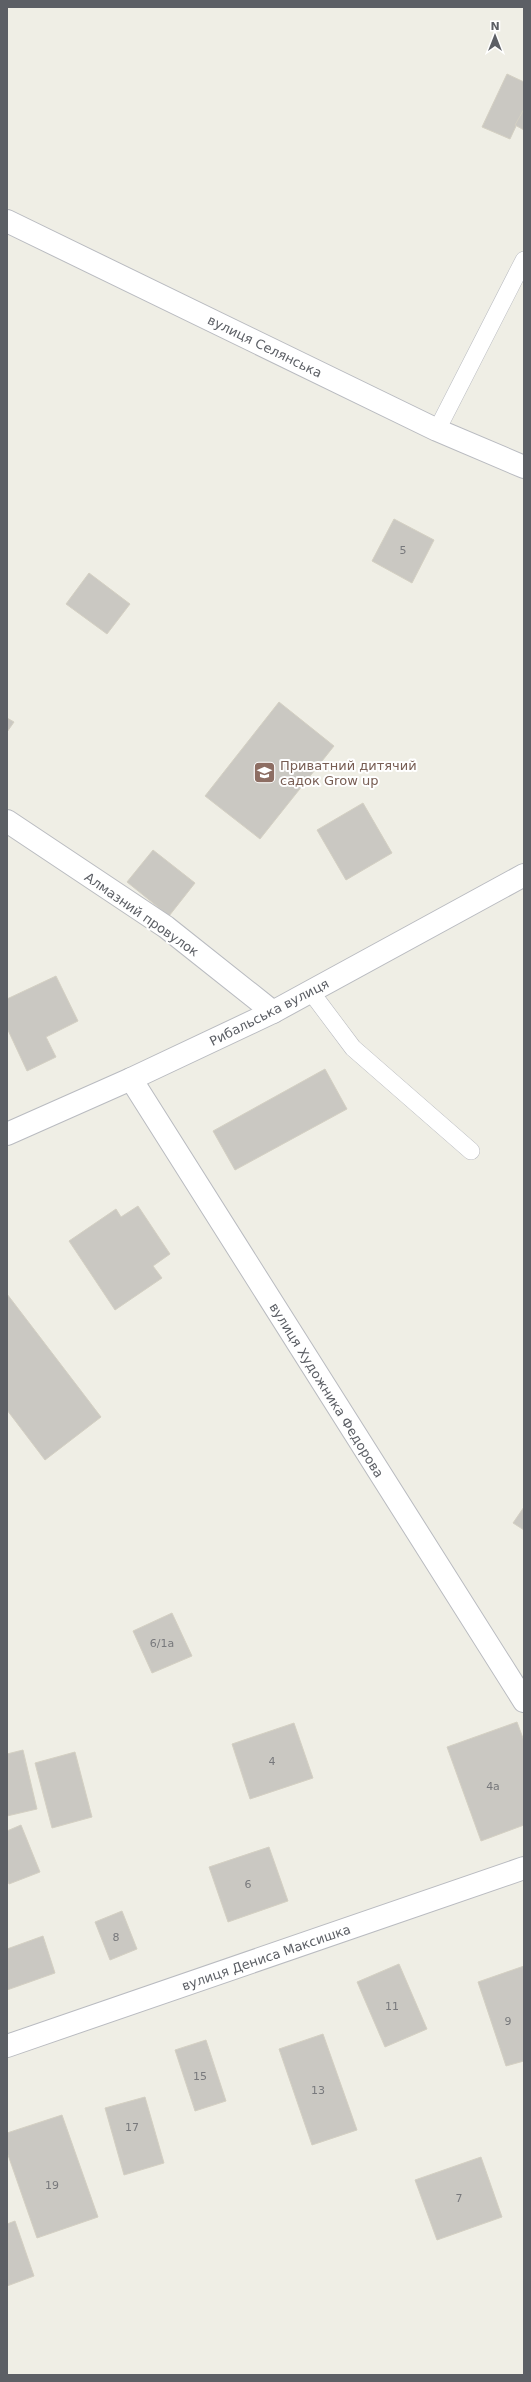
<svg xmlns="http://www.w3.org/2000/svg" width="531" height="2382" viewBox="0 0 531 2382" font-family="'DejaVu Sans',sans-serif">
<rect width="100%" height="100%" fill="#efeee5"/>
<!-- building -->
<g fill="#cac8c2" stroke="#d4d0c3">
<path d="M507,74L524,82V109L510,139L482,127Z"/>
<path d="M524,109V130L515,125Z"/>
<path d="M394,519L434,540L412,583L372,561Z"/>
<path d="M89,573L130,604L107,634L66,604Z"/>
<path d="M279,702L334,746L260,839L205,796Z"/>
<path d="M7,718L14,722L7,732Z"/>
<path d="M363,803L392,853L346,880L317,830Z"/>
<path d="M153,850L195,883L169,916L127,882Z"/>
<path d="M56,976L78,1021L46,1037L56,1057L27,1071L7,1028V999Z"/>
<path d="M325,1069L347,1109L235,1170L213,1131Z"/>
<path d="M138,1206L170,1254L153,1266L162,1278L115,1310L69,1241L116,1209L121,1217Z"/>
<path d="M7,1294L101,1417L45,1460L7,1410Z"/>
<path d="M524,1507V1530L513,1523Z"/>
<path d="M172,1613L192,1656L152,1673L133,1631Z"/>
<path d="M517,1722L524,1741V1825L481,1841L447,1747Z"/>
<path d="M294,1723L313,1778L250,1799L232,1744Z"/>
<path d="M23,1750L37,1809L7,1816V1754Z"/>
<path d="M75,1752L92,1817L52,1828L35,1763Z"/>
<path d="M21,1825L40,1872L9,1884L7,1879V1831Z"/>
<path d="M269,1847L288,1901L228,1922L209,1867Z"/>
<path d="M122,1911L137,1949L110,1960L95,1922Z"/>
<path d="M43,1936L55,1973L7,1990V1949Z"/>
<path d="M399,1964L427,2029L385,2047L357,1982Z"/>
<path d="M524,1966V2061L506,2066L478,1982Z"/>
<path d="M323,2034L357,2130L312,2145L279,2049Z"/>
<path d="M206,2040L226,2101L195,2111L175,2050Z"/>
<path d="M145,2097L164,2163L124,2175L105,2108Z"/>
<path d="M62,2115L98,2217L37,2238L7,2152V2133Z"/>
<path d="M481,2157L502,2217L437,2240L415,2180Z"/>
<path d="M15,2221L34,2276L7,2286V2224Z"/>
</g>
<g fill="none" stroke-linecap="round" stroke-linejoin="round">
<defs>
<g id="service">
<path d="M437,430L524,260"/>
<path d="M311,992L353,1048L471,1151"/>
</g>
<path id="pedestrian" d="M7,821L166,927L273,1012"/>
<g id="minor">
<path d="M7,221L437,430L524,467"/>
<path d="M131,1079L524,1701"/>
<path d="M7,2046L524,1868"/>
</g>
<path id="tertiary" d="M7,1134L131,1079L273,1012L524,875"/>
</defs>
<!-- service casing -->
<use href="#service" stroke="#b9bbc0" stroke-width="18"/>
<!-- pedestrian casing -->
<use href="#pedestrian" stroke="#b9bbc0" stroke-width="24"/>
<!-- minor casing -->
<use href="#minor" stroke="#b9bbc0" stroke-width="24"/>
<!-- tertiary casing -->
<use href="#tertiary" stroke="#b9bbc0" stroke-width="24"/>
<!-- service -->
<use href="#service" stroke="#fff" stroke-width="17"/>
<!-- pedestrian -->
<use href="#pedestrian" stroke="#fff" stroke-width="22"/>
<!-- minor -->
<use href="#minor" stroke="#fff" stroke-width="22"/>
<!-- tertiary -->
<use href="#tertiary" stroke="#fff" stroke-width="22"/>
</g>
<!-- icons -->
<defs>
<symbol id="school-square" viewBox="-11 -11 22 22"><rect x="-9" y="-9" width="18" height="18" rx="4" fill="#8d6e63" stroke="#fff"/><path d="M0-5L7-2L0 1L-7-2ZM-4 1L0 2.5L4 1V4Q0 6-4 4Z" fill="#fff"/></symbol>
</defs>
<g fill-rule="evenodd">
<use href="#school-square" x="252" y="760" width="25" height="25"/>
</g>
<g text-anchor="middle" stroke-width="4" stroke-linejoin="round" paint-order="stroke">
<!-- number labels -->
<g font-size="11" fill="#78797c">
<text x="403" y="554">5</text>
<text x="162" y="1647">6/1а</text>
<text x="272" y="1765">4</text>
<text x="493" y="1790">4а</text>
<text x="248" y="1888">6</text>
<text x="116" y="1941">8</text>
<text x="392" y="2010">11</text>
<text x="508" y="2025">9</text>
<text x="200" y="2080">15</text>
<text x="318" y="2094">13</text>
<text x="132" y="2131">17</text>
<text x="52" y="2189">19</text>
<text x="459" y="2202">7</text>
</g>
<!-- street labels -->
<g font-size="13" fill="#5c5f65" stroke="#fff">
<text transform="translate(265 346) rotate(26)" y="5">вулиця Селянська</text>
<text transform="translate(142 914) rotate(35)" y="5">Алмазний провулок</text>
<text transform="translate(269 1012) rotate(-27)" y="5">Рибальська вулиця</text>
<text transform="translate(327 1390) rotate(58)" y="5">вулиця Художника Федорова</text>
<text transform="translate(266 1957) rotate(-19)" y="5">вулиця Дениса Максишка</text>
</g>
<!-- education labels -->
<g font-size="13" fill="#785e54" stroke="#fff" text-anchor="start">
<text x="280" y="770">Приватний дитячий<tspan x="280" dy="15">садок Grow up</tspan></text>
</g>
</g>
<!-- border -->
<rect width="531" height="2382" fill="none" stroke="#5c5f65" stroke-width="16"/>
<!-- north arrow -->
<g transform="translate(495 36)" stroke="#ffffff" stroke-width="3" paint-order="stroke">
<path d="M0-3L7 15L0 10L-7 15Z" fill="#5c5f65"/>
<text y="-6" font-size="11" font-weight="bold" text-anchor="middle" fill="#5c5f65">N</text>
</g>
</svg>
